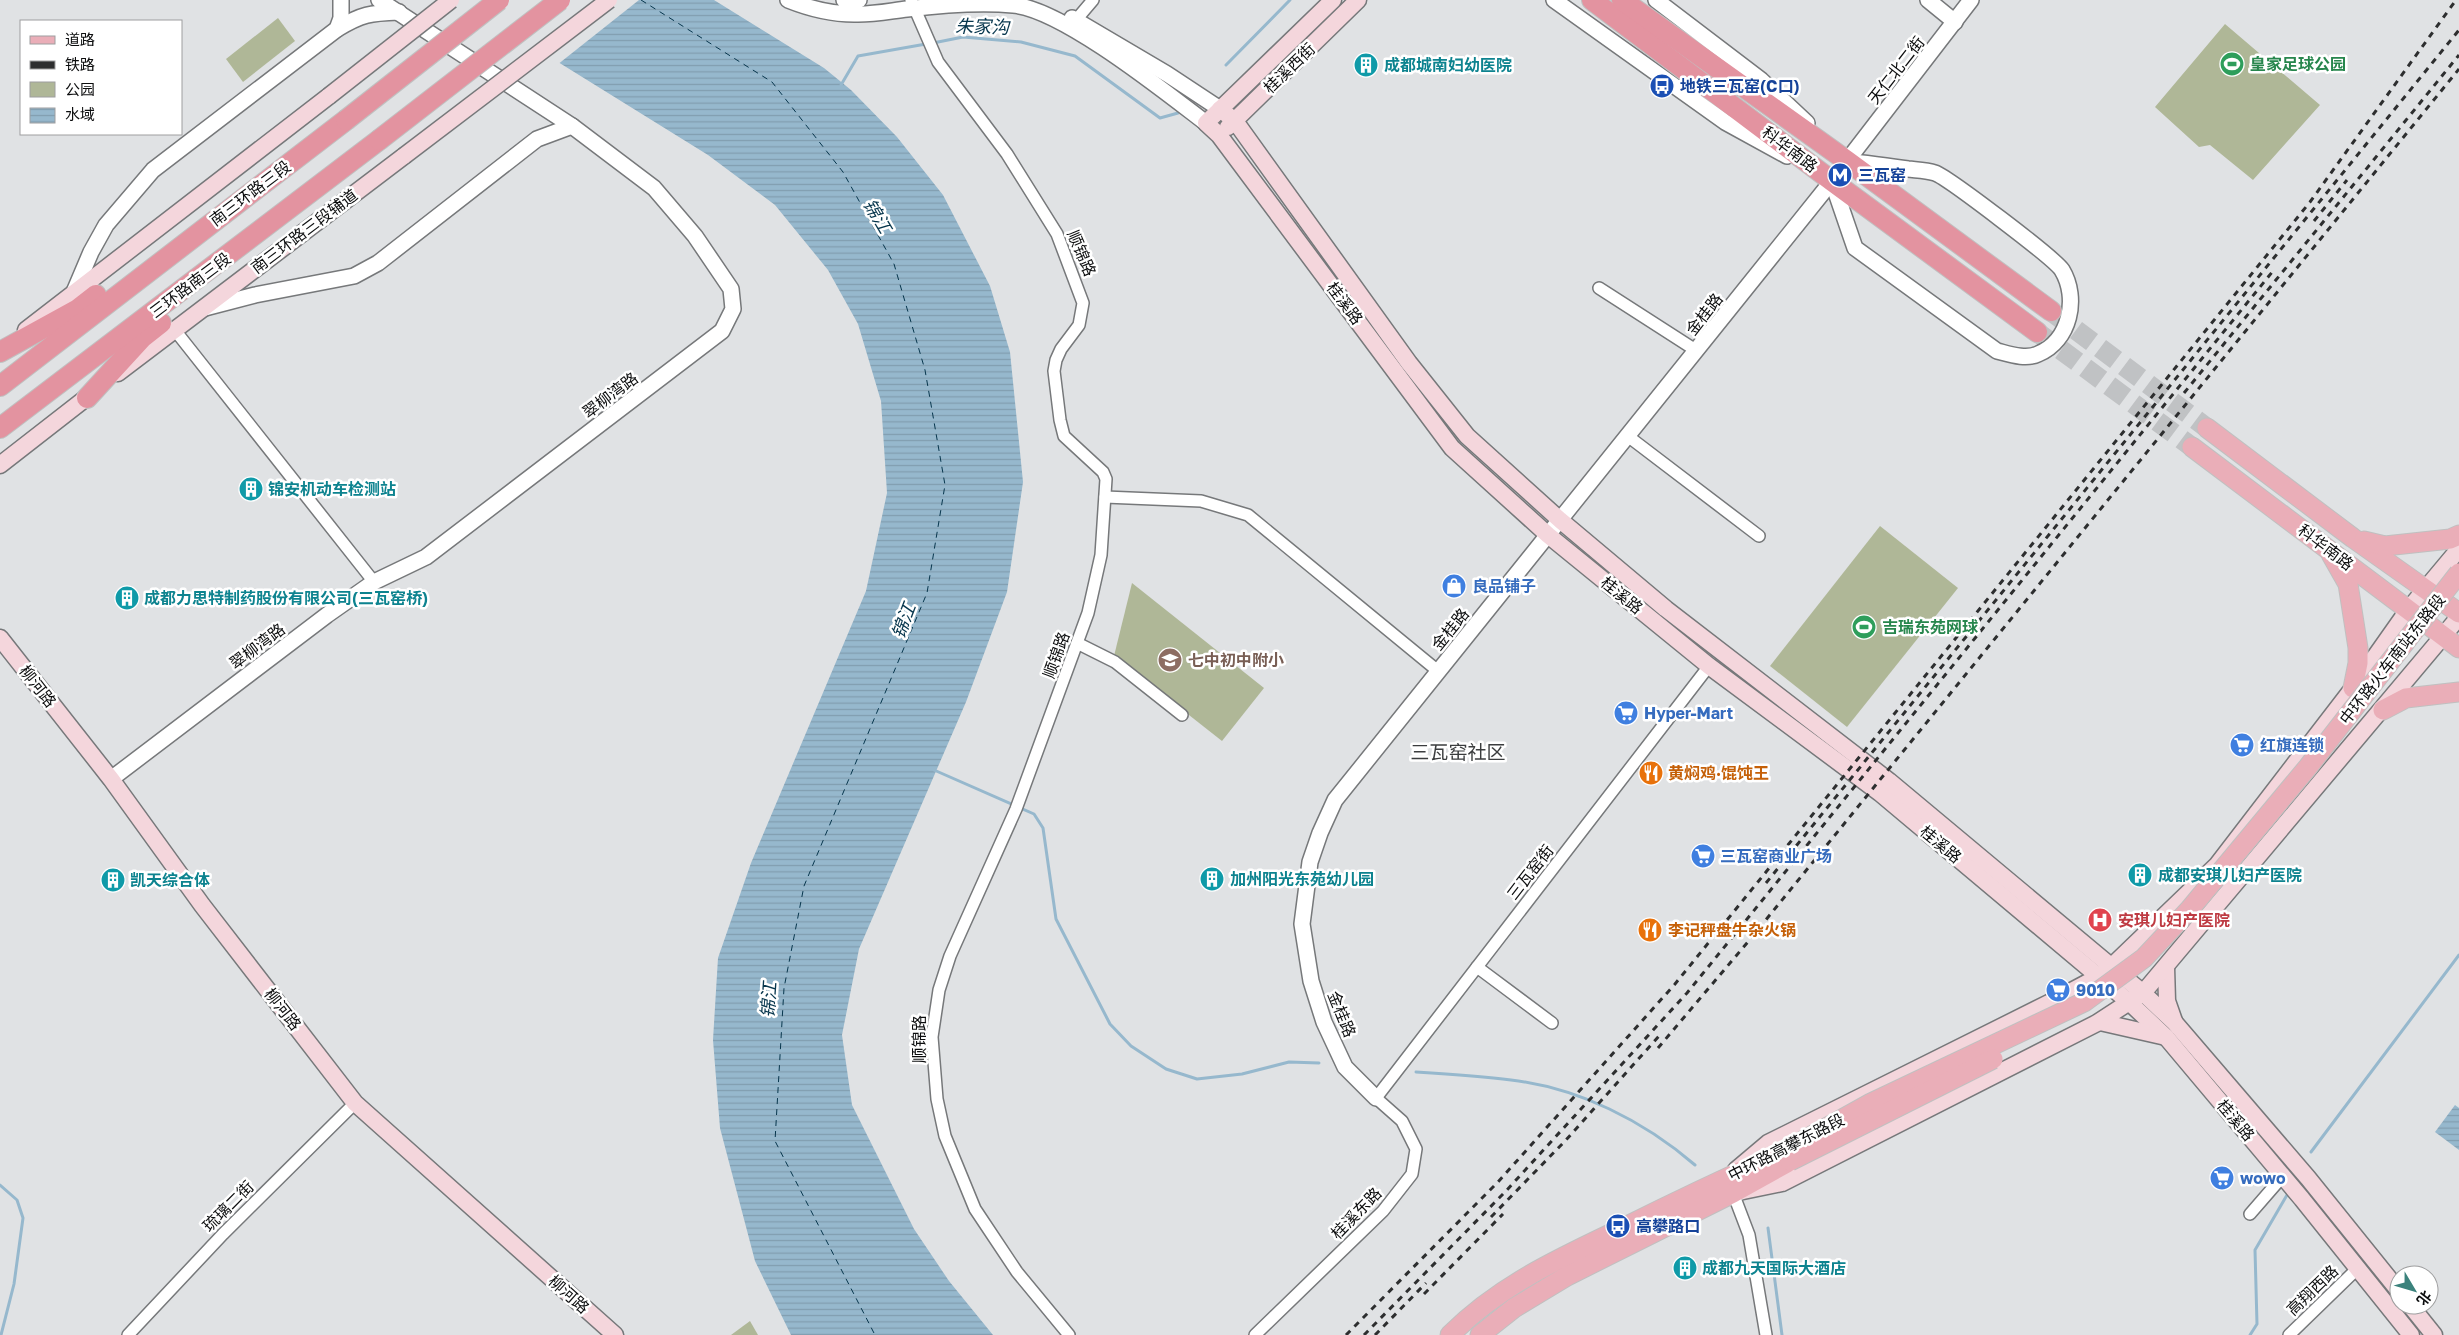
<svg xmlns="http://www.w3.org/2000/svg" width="2459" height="1335" viewBox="0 0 2459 1335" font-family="'Golos Text','Noto Sans SC',sans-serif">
<defs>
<pattern id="water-rules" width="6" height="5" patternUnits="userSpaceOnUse" patternTransform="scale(1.25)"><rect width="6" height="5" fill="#96b8cd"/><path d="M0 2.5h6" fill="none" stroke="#809daf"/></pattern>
</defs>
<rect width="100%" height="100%" fill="#e0e2e4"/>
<!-- green -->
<g fill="#afb797">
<path d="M278,18L295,41L243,82L226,59Z"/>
<path d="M2225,24L2320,105L2253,180L2210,145L2199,147L2155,107Z"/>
<path d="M1880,526L1958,588L1847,727L1770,666Z"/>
<path d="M1132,583L1264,688L1222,741L1114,656Z"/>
<path d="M750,1321L758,1335H731Z"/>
</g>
<!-- water -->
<g fill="url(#water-rules)">
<path d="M458,0H714L824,68L851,90L897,137L943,195L990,286L1010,352L1023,482L1007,592L966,702L859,949L842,1035L852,1105L914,1229L949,1281L993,1335H791L755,1261L720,1128L713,1040L718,958L751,863L866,591L887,493L881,401L858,324L828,270L775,205L708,155Z"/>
<path d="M2455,1105L2459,1108V1150L2435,1132Z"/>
</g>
<!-- pier -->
<path fill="#e0e2e4" d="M456,0H639L557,65Z"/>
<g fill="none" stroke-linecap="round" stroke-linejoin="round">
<!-- stream -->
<g stroke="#96b8cd" stroke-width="3">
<path d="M933,43L963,37L1021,42L1075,56L1160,118L1178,113"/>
<path d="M1226,65L1290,0"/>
<path d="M841,85L858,56L926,44"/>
<path d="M934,770L1034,814L1043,828L1056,919L1110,1024L1131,1046L1166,1069L1197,1079L1242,1074L1289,1062L1319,1063"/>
<path d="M1416,1072C1448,1074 1480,1076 1511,1080C1579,1088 1644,1121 1695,1165"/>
<path d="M2311,1152L2459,955"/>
<path d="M0,1185L17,1200L23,1218L14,1284L1,1335"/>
<path d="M1768,1228L1782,1335"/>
<path d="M2250,1335L2257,1324L2255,1250L2287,1195"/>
</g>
<!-- ferry -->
<path stroke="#07364d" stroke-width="1" stroke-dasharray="6 5" stroke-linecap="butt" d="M641,0L772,82L843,172L894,264L925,370L945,485L927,593L804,886L784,988L775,1141L875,1335"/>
<!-- trunk-tunnel -->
<g stroke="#c0c2c4" stroke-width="20" stroke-dasharray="20 10" stroke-linecap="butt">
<path d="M2052,312L2207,428"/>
<path d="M2037,332L2192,447"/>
</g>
<defs>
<g id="minor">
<path d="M911,0L938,62L1007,154L1057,234L1083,303L1079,325L1061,349L1056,360L1054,371L1060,420L1064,436L1103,472L1106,479L1101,555L1088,613L1016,809L950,956L939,990L932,1037L937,1099L945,1136L975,1209L1017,1272L1069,1335"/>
<path d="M1076,20L1093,0"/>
<path d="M1599,288L1697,351"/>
<path d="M174,329L374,582"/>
<path d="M1629,437L1759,536"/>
<path d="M1105,497L1201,501L1248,515L1438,671"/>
<path d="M1077,643L1115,662L1182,715"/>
<path d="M1477,967L1552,1023"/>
<path d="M1733,1193L1749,1235L1766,1335"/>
<path d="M2250,1214L2283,1176"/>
<path d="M128,1335L223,1234L355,1103"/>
<path d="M1255,1335L1383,1211L1412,1174L1416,1149L1402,1121L1376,1098L1709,666"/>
<path d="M2289,1335L2358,1268"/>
</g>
<g id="tertiary">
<path d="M788,0C808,8 832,14 854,14C871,15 890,11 907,9C941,5 979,2 1013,5C1062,9 1164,91 1206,123"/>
<path d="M844,0H859"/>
<path d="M1554,0L1725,122L1787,156"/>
<path d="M1656,0L1761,80L1807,123"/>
<path d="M1928,0L1955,22"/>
<path d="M1072,18L1167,74L1220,109"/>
<path d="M337,29C362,14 370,13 399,12"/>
<path d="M1847,161L1971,0"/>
<path d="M1829,179L1832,181L1855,248L1997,351C2009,354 2026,360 2038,354C2070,341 2079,298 2062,270C2054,258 1947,177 1935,173C1926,170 1916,170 1908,169C1888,166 1868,164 1847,161"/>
<path d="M74,292L91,252L106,225L153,170L337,29L341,18V0"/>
<path d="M205,308L255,295L354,276L378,263L537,139L572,126"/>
<path d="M111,779L327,615L374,582L426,557L722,331L733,309L731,289L695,236L654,188L572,126L379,0"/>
<path d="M1376,1098L1345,1067L1324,1022L1311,981L1302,924L1310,862L1320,833L1335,800L1832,181"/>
</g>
<g id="secondary">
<path d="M1333,0L1206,123L1219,135L1452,448L1548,535L1709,666L1880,793L2129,1002L2166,1037L2302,1199L2411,1335"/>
<path d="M1220,109L1235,121L1409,363L1467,436L1560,520L1666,609L1889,781L2143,993L2175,1023L2308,1178L2399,1291"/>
<path d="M1228,127L1358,0"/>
<path d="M26,330L329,96"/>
<path d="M118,373L404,156"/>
<path d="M0,465L95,391"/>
<path d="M0,638L111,779L202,905L355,1103L615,1335"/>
<path d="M2166,967L2167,1001L2174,1021"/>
<path d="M2100,1022L2166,1037"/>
<path d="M1736,1170L1768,1143L2049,1003L2098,977L2112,966L2217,865L2353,688L2408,610L2459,549"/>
<path d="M1743,1191L1782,1183L2097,1023L2143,993L2459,617"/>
<path d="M2410,1305L2434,1335"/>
</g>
<g id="primary">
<path d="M2207,428L2353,538L2459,613"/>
<path d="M2192,447L2459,648"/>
<path d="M2364,541L2385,546L2450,539L2459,535"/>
<path d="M2331,554L2348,584L2358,648V663L2353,688"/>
<path d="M2383,710L2406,698L2459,692"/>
<path d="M1450,1335C1500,1285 1560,1258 1623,1228C1675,1202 1728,1177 1781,1153"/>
<path d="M1480,1335L1514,1308L1567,1276L1733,1193L1787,1163"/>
</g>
<g id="trunk">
<path d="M1592,0L1832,181L2037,332"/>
<path d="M1622,0L1847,161L2051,311"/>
<path d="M0,352L78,309L96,295"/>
<path d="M0,386L346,120"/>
<path d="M87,398L142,338L161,323"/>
<path d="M0,428L379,140"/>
</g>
</defs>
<!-- minor casing -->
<use href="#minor" stroke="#76787a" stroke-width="14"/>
<!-- tertiary casing -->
<use href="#tertiary" stroke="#76787a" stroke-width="18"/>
<!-- secondary casing -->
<use href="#secondary" stroke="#76787a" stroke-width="19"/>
<!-- primary casing -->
<use href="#primary" stroke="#c0c0c0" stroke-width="21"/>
<!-- trunk casing -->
<use href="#trunk" stroke="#c0c0c0" stroke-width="22"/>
<!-- minor -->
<use href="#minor" stroke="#fff" stroke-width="11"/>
<!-- tertiary -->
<use href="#tertiary" stroke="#fff" stroke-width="15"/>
<!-- secondary -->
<use href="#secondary" stroke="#f4d6dc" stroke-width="16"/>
<!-- primary -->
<use href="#primary" stroke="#eaaeb8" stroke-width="19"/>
<!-- trunk -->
<use href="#trunk" stroke="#e393a0" stroke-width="20"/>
<!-- rail -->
<g stroke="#2d2e2f" stroke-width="3" stroke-dasharray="6 6" stroke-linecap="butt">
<path d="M2314,221L2347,180"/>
<path d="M2184,393L2459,55"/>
<path d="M1766,883L2459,30"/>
<path d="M1658,1048L1747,943L2459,69"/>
<path d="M1491,1217L1566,1140L1659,1036"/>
<path d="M1424,1294L1503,1214"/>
<path d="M1346,1335L1498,1182L1675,984L2310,202L2456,0"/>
<path d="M1364,1335L1506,1191L1687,993L2273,271"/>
<path d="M1375,1335L1426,1283"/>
</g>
<defs>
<g id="secondary-bridge">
<path d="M329,96L451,0"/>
<path d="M404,156L609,0"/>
</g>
<g id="primary-bridge">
<path d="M1781,1153L1871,1103L2084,1002L2144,958L2189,910L2308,767L2459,573"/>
<path d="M1790,1161L1993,1059"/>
</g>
<g id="trunk-bridge">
<path d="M346,120L499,0"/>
<path d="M379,140L560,0"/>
</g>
</defs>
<!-- secondary-bridge casing -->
<use href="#secondary-bridge" stroke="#76787a" stroke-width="19" stroke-linecap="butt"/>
<!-- primary-bridge casing -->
<use href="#primary-bridge" stroke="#c0c0c0" stroke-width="21" stroke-linecap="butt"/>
<!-- trunk-bridge casing -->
<use href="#trunk-bridge" stroke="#c0c0c0" stroke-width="22" stroke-linecap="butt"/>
<!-- secondary-bridge -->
<use href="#secondary-bridge" stroke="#f4d6dc" stroke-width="16"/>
<!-- primary-bridge -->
<use href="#primary-bridge" stroke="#eaaeb8" stroke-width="19"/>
<!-- trunk-bridge -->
<use href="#trunk-bridge" stroke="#e393a0" stroke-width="20"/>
</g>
<!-- icons -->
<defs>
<symbol id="stadium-disc" viewBox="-11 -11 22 22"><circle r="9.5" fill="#2e9e5b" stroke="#fff"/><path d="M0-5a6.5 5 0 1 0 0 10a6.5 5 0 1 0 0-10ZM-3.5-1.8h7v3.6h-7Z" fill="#fff"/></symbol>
<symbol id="building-disc" viewBox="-11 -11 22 22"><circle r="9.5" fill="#0f9aa8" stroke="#fff"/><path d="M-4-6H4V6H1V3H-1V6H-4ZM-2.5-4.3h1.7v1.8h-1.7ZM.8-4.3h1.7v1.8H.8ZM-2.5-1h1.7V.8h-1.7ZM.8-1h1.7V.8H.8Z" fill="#fff"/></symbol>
<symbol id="bus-disc" viewBox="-11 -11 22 22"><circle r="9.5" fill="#1a4fb4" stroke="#fff"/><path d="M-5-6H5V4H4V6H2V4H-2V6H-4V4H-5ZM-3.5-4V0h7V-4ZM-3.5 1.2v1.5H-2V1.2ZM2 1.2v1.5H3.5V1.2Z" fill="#fff"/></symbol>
<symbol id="metro-disc" viewBox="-11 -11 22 22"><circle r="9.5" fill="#1a4fb4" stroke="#fff"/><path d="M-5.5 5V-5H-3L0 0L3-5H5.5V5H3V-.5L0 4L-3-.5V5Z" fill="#fff"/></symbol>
<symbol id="shop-disc" viewBox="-11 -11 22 22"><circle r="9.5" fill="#3f7fe0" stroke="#fff"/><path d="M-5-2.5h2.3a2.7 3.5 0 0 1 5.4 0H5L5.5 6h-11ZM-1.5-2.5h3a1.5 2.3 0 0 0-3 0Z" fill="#fff"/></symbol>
<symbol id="school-disc" viewBox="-11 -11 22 22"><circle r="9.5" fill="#8d6e63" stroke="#fff"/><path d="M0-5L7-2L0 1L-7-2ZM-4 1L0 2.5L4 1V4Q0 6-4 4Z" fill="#fff"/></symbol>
<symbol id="supermarket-disc" viewBox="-11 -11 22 22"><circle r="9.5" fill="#3f7fe0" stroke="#fff"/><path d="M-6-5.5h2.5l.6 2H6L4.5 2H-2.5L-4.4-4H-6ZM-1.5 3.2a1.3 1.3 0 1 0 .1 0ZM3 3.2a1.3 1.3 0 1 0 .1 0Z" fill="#fff"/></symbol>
<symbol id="restaurant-disc" viewBox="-11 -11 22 22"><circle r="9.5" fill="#e8710a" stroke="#fff"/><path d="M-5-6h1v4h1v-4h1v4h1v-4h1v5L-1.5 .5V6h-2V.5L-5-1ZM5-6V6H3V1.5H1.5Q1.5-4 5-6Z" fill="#fff"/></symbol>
<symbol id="hospital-disc" viewBox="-11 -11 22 22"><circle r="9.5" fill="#e0444e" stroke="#fff"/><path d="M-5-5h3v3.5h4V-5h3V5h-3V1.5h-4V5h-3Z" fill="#fff"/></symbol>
</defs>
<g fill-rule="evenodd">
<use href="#stadium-disc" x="2218" y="50" width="28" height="28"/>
<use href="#building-disc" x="1352" y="51" width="28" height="28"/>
<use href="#bus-disc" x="1648" y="72" width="28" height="28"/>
<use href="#metro-disc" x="1826" y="161" width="28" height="28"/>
<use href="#building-disc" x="237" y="475" width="28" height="28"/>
<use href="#shop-disc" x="1440" y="572" width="28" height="28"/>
<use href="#building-disc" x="113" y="584" width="28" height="28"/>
<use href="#stadium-disc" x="1850" y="613" width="28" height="28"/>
<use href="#school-disc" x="1156" y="646" width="28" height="28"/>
<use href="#supermarket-disc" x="1612" y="699" width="28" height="28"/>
<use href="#supermarket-disc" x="2228" y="731" width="28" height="28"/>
<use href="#restaurant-disc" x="1637" y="759" width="28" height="28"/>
<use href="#supermarket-disc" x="1689" y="842" width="28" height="28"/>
<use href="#building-disc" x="2126" y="861" width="28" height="28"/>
<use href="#building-disc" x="1198" y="865" width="28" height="28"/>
<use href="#building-disc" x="99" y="866" width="28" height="28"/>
<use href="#hospital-disc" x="2086" y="906" width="28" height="28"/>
<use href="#restaurant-disc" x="1636" y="916" width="28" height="28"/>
<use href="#supermarket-disc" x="2044" y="976" width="28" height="28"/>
<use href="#supermarket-disc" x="2208" y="1164" width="28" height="28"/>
<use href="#bus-disc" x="1604" y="1212" width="28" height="28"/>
<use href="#building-disc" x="1671" y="1254" width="28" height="28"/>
</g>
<g text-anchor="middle" stroke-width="5" stroke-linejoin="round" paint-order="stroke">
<!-- leisure labels -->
<g font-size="16" font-weight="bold" fill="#27864d" stroke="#fff" text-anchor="start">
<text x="2250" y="70">皇家足球公园</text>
<text x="1882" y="633">吉瑞东苑网球</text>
</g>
<!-- culture labels -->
<g font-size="16" font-weight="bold" fill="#0d838f" stroke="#fff" text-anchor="start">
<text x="1384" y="71">成都城南妇幼医院</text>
<text x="268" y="495">锦安机动车检测站</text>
<text x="144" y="604">成都力思特制药股份有限公司(三瓦窑桥)</text>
<text x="2158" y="881">成都安琪儿妇产医院</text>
<text x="1230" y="885">加州阳光东苑幼儿园</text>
<text x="130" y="886">凯天综合体</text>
<text x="1702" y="1274">成都九天国际大酒店</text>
</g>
<!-- street labels -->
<g font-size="16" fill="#0c0d0e" stroke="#fff">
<text transform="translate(1289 68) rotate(-44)" y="6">桂溪西街</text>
<text transform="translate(1896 70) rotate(-52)" y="6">天仁北二街</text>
<text transform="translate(1790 149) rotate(37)" y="6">科华南路</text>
<text transform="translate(250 193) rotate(-37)" y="6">南三环路三段</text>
<text transform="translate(304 231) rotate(-37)" y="6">南三环路三段辅道</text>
<text transform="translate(1082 253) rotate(67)" y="6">顺锦路</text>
<text transform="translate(190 285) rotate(-37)" y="6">三环路南三段</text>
<text transform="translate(1345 303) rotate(53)" y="6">桂溪路</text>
<text transform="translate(1704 314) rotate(-52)" y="6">金桂路</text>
<text transform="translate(610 395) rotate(-37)" y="6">翠柳湾路</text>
<text transform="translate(2326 547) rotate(37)" y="6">科华南路</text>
<text transform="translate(1622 595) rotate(39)" y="6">桂溪路</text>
<text transform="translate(1450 629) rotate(-51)" y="6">金桂路</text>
<text transform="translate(257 646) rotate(-37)" y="6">翠柳湾路</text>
<text transform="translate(1056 655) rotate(-70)" y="6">顺锦路</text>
<text transform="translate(2392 659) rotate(-52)" y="6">中环路火车南站东路段</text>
<text transform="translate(38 686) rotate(52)" y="6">柳河路</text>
<text transform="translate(1941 844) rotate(40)" y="6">桂溪路</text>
<text transform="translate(1530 872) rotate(-52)" y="6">三瓦窑街</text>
<text transform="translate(283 1009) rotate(52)" y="6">柳河路</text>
<text transform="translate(1342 1014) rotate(68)" y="6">金桂路</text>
<text transform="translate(919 1039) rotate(-90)" y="6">顺锦路</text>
<text transform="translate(2236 1120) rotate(50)" y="6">桂溪路</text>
<text transform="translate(1786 1147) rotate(-27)" y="6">中环路高攀东路段</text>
<text transform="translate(228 1206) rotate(-45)" y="6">琉璃二街</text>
<text transform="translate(1356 1213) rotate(-46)" y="6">桂溪东路</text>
<text transform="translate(2312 1290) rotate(-44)" y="6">高翔西路</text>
<text transform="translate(569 1294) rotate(42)" y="6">柳河路</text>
</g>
<!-- transit labels -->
<g font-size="16" font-weight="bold" fill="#164399" stroke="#fff" text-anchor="start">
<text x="1680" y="92">地铁三瓦窑(C口)</text>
<text x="1858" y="181">三瓦窑</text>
<text x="1636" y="1232">高攀路口</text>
</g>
<!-- shop labels -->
<g font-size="16" font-weight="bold" fill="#366cbe" stroke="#fff" text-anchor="start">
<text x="1472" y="592">良品铺子</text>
<text x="1644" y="719">Hyper-Mart</text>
<text x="2260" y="751">红旗连锁</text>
<text x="1720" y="862">三瓦窑商业广场</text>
<text x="2076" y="996">9010</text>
<text x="2240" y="1184">wowo</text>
</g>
<!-- education labels -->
<g font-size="16" font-weight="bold" fill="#785e54" stroke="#fff" text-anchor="start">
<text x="1188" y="666">七中初中附小</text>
</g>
<!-- food labels -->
<g font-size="16" font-weight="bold" fill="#c56008" stroke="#fff" text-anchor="start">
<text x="1668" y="779">黄焖鸡·馄饨王</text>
<text x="1668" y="936">李记秤盘牛杂火锅</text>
</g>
<!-- health labels -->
<g font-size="16" font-weight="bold" fill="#be3a42" stroke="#fff" text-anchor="start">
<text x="2118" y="926">安琪儿妇产医院</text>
</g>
<!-- water labels -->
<g font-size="18" font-style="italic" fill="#07364d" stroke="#fff">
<text transform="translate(982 27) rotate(1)" y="6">朱家沟</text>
<text transform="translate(877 216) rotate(59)" y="6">锦江</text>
<text transform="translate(904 621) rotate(-69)" y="6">锦江</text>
<text transform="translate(769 1000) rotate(-86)" y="6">锦江</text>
</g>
<!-- quarter labels -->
<g font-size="19" fill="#3b3d3e" stroke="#fff">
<text x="1458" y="759">三瓦窑社区</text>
</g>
</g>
<!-- legend -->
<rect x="20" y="20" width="162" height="115" fill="#ffffff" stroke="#9e9e9f"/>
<rect x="30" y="36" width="25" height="8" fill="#eaaeb8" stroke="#9e9e9f"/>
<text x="65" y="45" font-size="15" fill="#0c0d0e">道路</text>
<rect x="30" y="61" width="25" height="8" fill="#2d2e2f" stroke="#9e9e9f"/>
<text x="65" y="70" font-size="15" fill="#0c0d0e">铁路</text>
<rect x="30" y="82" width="25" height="15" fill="#afb797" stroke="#9e9e9f"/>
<text x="65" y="95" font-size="15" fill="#0c0d0e">公园</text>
<rect x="30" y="108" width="25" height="15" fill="url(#water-rules)" stroke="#9e9e9f"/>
<text x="65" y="120" font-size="15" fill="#0c0d0e">水域</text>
<!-- north arrow -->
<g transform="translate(2414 1290) rotate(128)"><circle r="24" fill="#ffffff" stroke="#9e9e9f"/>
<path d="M0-4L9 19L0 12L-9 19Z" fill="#3b827c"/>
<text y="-8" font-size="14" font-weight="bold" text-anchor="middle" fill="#0c0d0e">北</text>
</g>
</svg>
